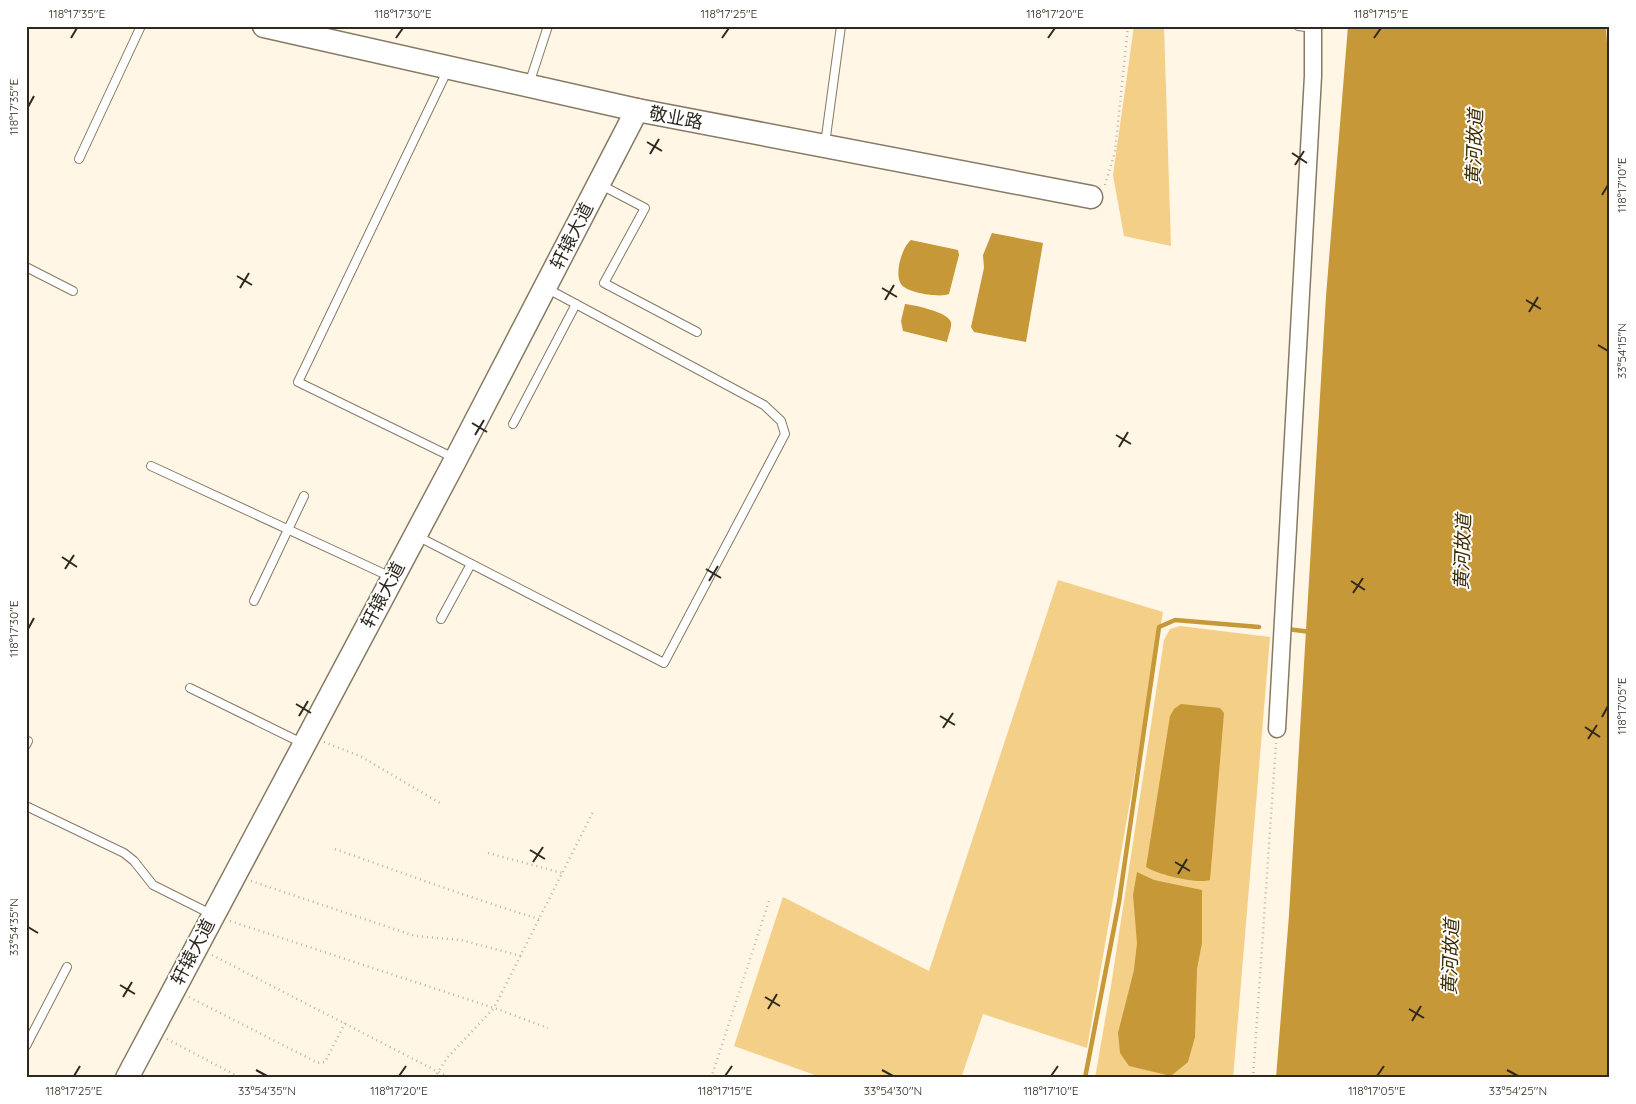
<svg xmlns="http://www.w3.org/2000/svg" width="1636" height="1104" viewBox="0 0 1636 1104" font-family="Quicksand,'Noto Sans SC',sans-serif">
<rect width="100%" height="100%" fill="#fff6e6"/>
<!-- green -->
<g fill="#f4cf87">
<path d="M1134,26H1164L1171,246L1124,236L1113,175Z"/>
<path d="M1058,580L1163,612L1087,1048L983,1014L961,1078H823L734,1046L783,897L929,971Z"/>
<path d="M1180,626L1270,637L1233,1078H1095L1111,986L1164,640L1170,629Z"/>
</g>
<!-- water -->
<g fill="#c69838">
<path d="M1348,26H1606L1610,92V1078H1276L1289,915L1326,296Z"/>
<path d="M992,233L1043,243L1026,342L974,332L971,327L984,268L983,255Z"/>
<path d="M911,240L958,250L959,255L949,294C941,298 906,293 901,284C894,274 902,247 911,240Z"/>
<path d="M905,304C914,305 948,312 951,322C952,327 948,336 947,342L903,331L901,321Z"/>
<path d="M1181,704L1220,708L1224,713L1210,880C1196,884 1159,875 1146,867L1170,716L1174,709Z"/>
<path d="M1137,872L1154,880L1202,890V943L1197,969L1195,1037L1188,1062L1171,1076L1129,1066L1120,1053L1118,1033L1134,970L1137,943L1133,895Z"/>
</g>
<g fill="none" stroke-linecap="round" stroke-linejoin="round">
<!-- stream -->
<g stroke="#c69838" stroke-width="4.5">
<path d="M1287,629L1311,632"/>
<path d="M1085,1078L1119,902L1159,627L1175,620L1259,627"/>
</g>
<defs>
<g id="lane">
<path d="M1298,26L1313,28"/>
<path d="M448,69L298,382L454,458"/>
<path d="M529,84L548,26"/>
<path d="M825,144L841,26"/>
<path d="M79,159L141,26"/>
<path d="M601,185L645,208L604,283L697,332"/>
<path d="M26,267L73,291"/>
<path d="M513,424L576,304"/>
<path d="M151,466L391,577"/>
<path d="M417,536L664,663L785,434L781,421L764,405L546,288"/>
<path d="M254,601L304,496"/>
<path d="M441,619L471,564"/>
<path d="M190,688L302,743"/>
<path d="M26,745L28,741"/>
<path d="M26,806L124,853L134,861L153,885L211,914"/>
<path d="M26,1046L67,967"/>
</g>
<path id="street" d="M1277,729L1313,76V26"/>
<g id="secondary">
<path d="M264,26L637,110L1091,197"/>
<path d="M127,1078L456,459L637,110"/>
</g>
</defs>
<!-- lane casing -->
<use href="#lane" stroke="#877a63" stroke-width="10"/>
<!-- street casing -->
<use href="#street" stroke="#877a63" stroke-width="19"/>
<!-- secondary casing -->
<use href="#secondary" stroke="#877a63" stroke-width="25"/>
<!-- path -->
<g stroke="#bbb3a5" stroke-width="2.5" stroke-dasharray="1 4" stroke-linecap="butt">
<path d="M1105,185L1115,152L1128,26"/>
<path d="M324,742L360,756L440,803"/>
<path d="M335,849C403,873 470,898 539,919"/>
<path d="M488,853L562,873"/>
<path d="M251,881L415,936L461,940L521,956"/>
<path d="M230,921L494,1008L548,1028"/>
<path d="M212,955L450,1078"/>
<path d="M189,997L318,1063L325,1062L345,1023"/>
<path d="M167,1039L241,1078"/>
<path d="M434,1078L447,1058L494,1008L594,810"/>
<path d="M711,1078L770,898"/>
<path d="M1253,1078L1276,743"/>
</g>
<!-- lane -->
<use href="#lane" stroke="#fff" stroke-width="8"/>
<!-- street -->
<use href="#street" stroke="#fff" stroke-width="16"/>
<!-- secondary -->
<use href="#secondary" stroke="#fff" stroke-width="22"/>
</g>
<!-- ticks -->
<path fill="none" stroke="#2e281e" stroke-width="2" d="M71,38L77,28M396,38L403,28M722,38L729,28M1048,38L1055,28M1374,38L1381,28M28,107L34,96M647,142L662,151M1292,153L1307,163M650,154L659,139M1295,165L1304,151M1602,195L1608,185M237,276L252,285M240,288L249,273M882,288L897,297M885,300L894,285M1526,300L1541,309M1529,312L1538,297M1598,345L1608,351M472,423L487,432M475,435L484,420M1116,435L1131,444M1119,447L1128,432M62,557L77,567M65,569L74,555M706,569L721,578M709,581L718,566M1351,581L1365,590M1353,593L1363,578M28,629L34,618M296,704L311,713M299,716L308,701M940,716L955,725M1602,717L1608,706M1585,727L1600,737M943,728L953,713M1588,739L1597,725M530,850L545,859M533,862L543,847M1175,862L1190,871M1178,874L1187,859M28,927L38,933M120,985L135,994M123,997L132,982M765,997L780,1006M768,1009L777,994M1409,1009L1424,1018M1412,1021L1421,1006M256,1070L267,1076M882,1070L893,1076M1507,1070L1518,1076M74,1076L80,1066M399,1076L406,1066M725,1076L732,1066M1051,1076L1058,1066M1377,1076L1384,1066"/>
<g text-anchor="middle" stroke-width="4" stroke-linejoin="round" paint-order="stroke">
<!-- street labels -->
<g font-size="18" fill="#2e281e" stroke="#fff">
<text transform="translate(676 118) rotate(11)" y="6">敬业路</text>
<text transform="translate(572 236) rotate(-63)" y="6">轩辕大道</text>
<text transform="translate(383 595) rotate(-62)" y="6">轩辕大道</text>
<text transform="translate(193 952) rotate(-62)" y="6">轩辕大道</text>
</g>
<!-- water labels -->
<g font-size="19" font-style="italic" fill="#402e04" stroke="#fff">
<text transform="translate(1474 147) rotate(-88)" y="7">黄河故道</text>
<text transform="translate(1462 552) rotate(-88)" y="7">黄河故道</text>
<text transform="translate(1450 957) rotate(-88)" y="7">黄河故道</text>
</g>
</g>
<!-- border -->
<rect width="1636" height="1104" fill="none" stroke="#ffffff" stroke-width="55"/>
<rect x="28" y="28" width="1580" height="1048" fill="none" stroke="#2e281e" stroke-width="2"/>
<g font-size="12" text-anchor="middle" fill="#2e281e">
<text x="77" y="18">118°17'35"E</text>
<text x="403" y="18">118°17'30"E</text>
<text x="729" y="18">118°17'25"E</text>
<text x="1055" y="18">118°17'20"E</text>
<text x="1381" y="18">118°17'15"E</text>
<text transform="translate(14 107) rotate(-90)" y="4">118°17'35"E</text>
<text transform="translate(1622 185) rotate(-90)" y="4">118°17'10"E</text>
<text transform="translate(1622 351) rotate(-90)" y="4">33°54'15"N</text>
<text transform="translate(14 629) rotate(-90)" y="4">118°17'30"E</text>
<text transform="translate(1622 706) rotate(-90)" y="4">118°17'05"E</text>
<text transform="translate(14 927) rotate(-90)" y="4">33°54'35"N</text>
<text x="74" y="1095">118°17'25"E</text>
<text x="267" y="1095">33°54'35"N</text>
<text x="399" y="1095">118°17'20"E</text>
<text x="725" y="1095">118°17'15"E</text>
<text x="893" y="1095">33°54'30"N</text>
<text x="1051" y="1095">118°17'10"E</text>
<text x="1377" y="1095">118°17'05"E</text>
<text x="1518" y="1095">33°54'25"N</text>
</g>
</svg>
